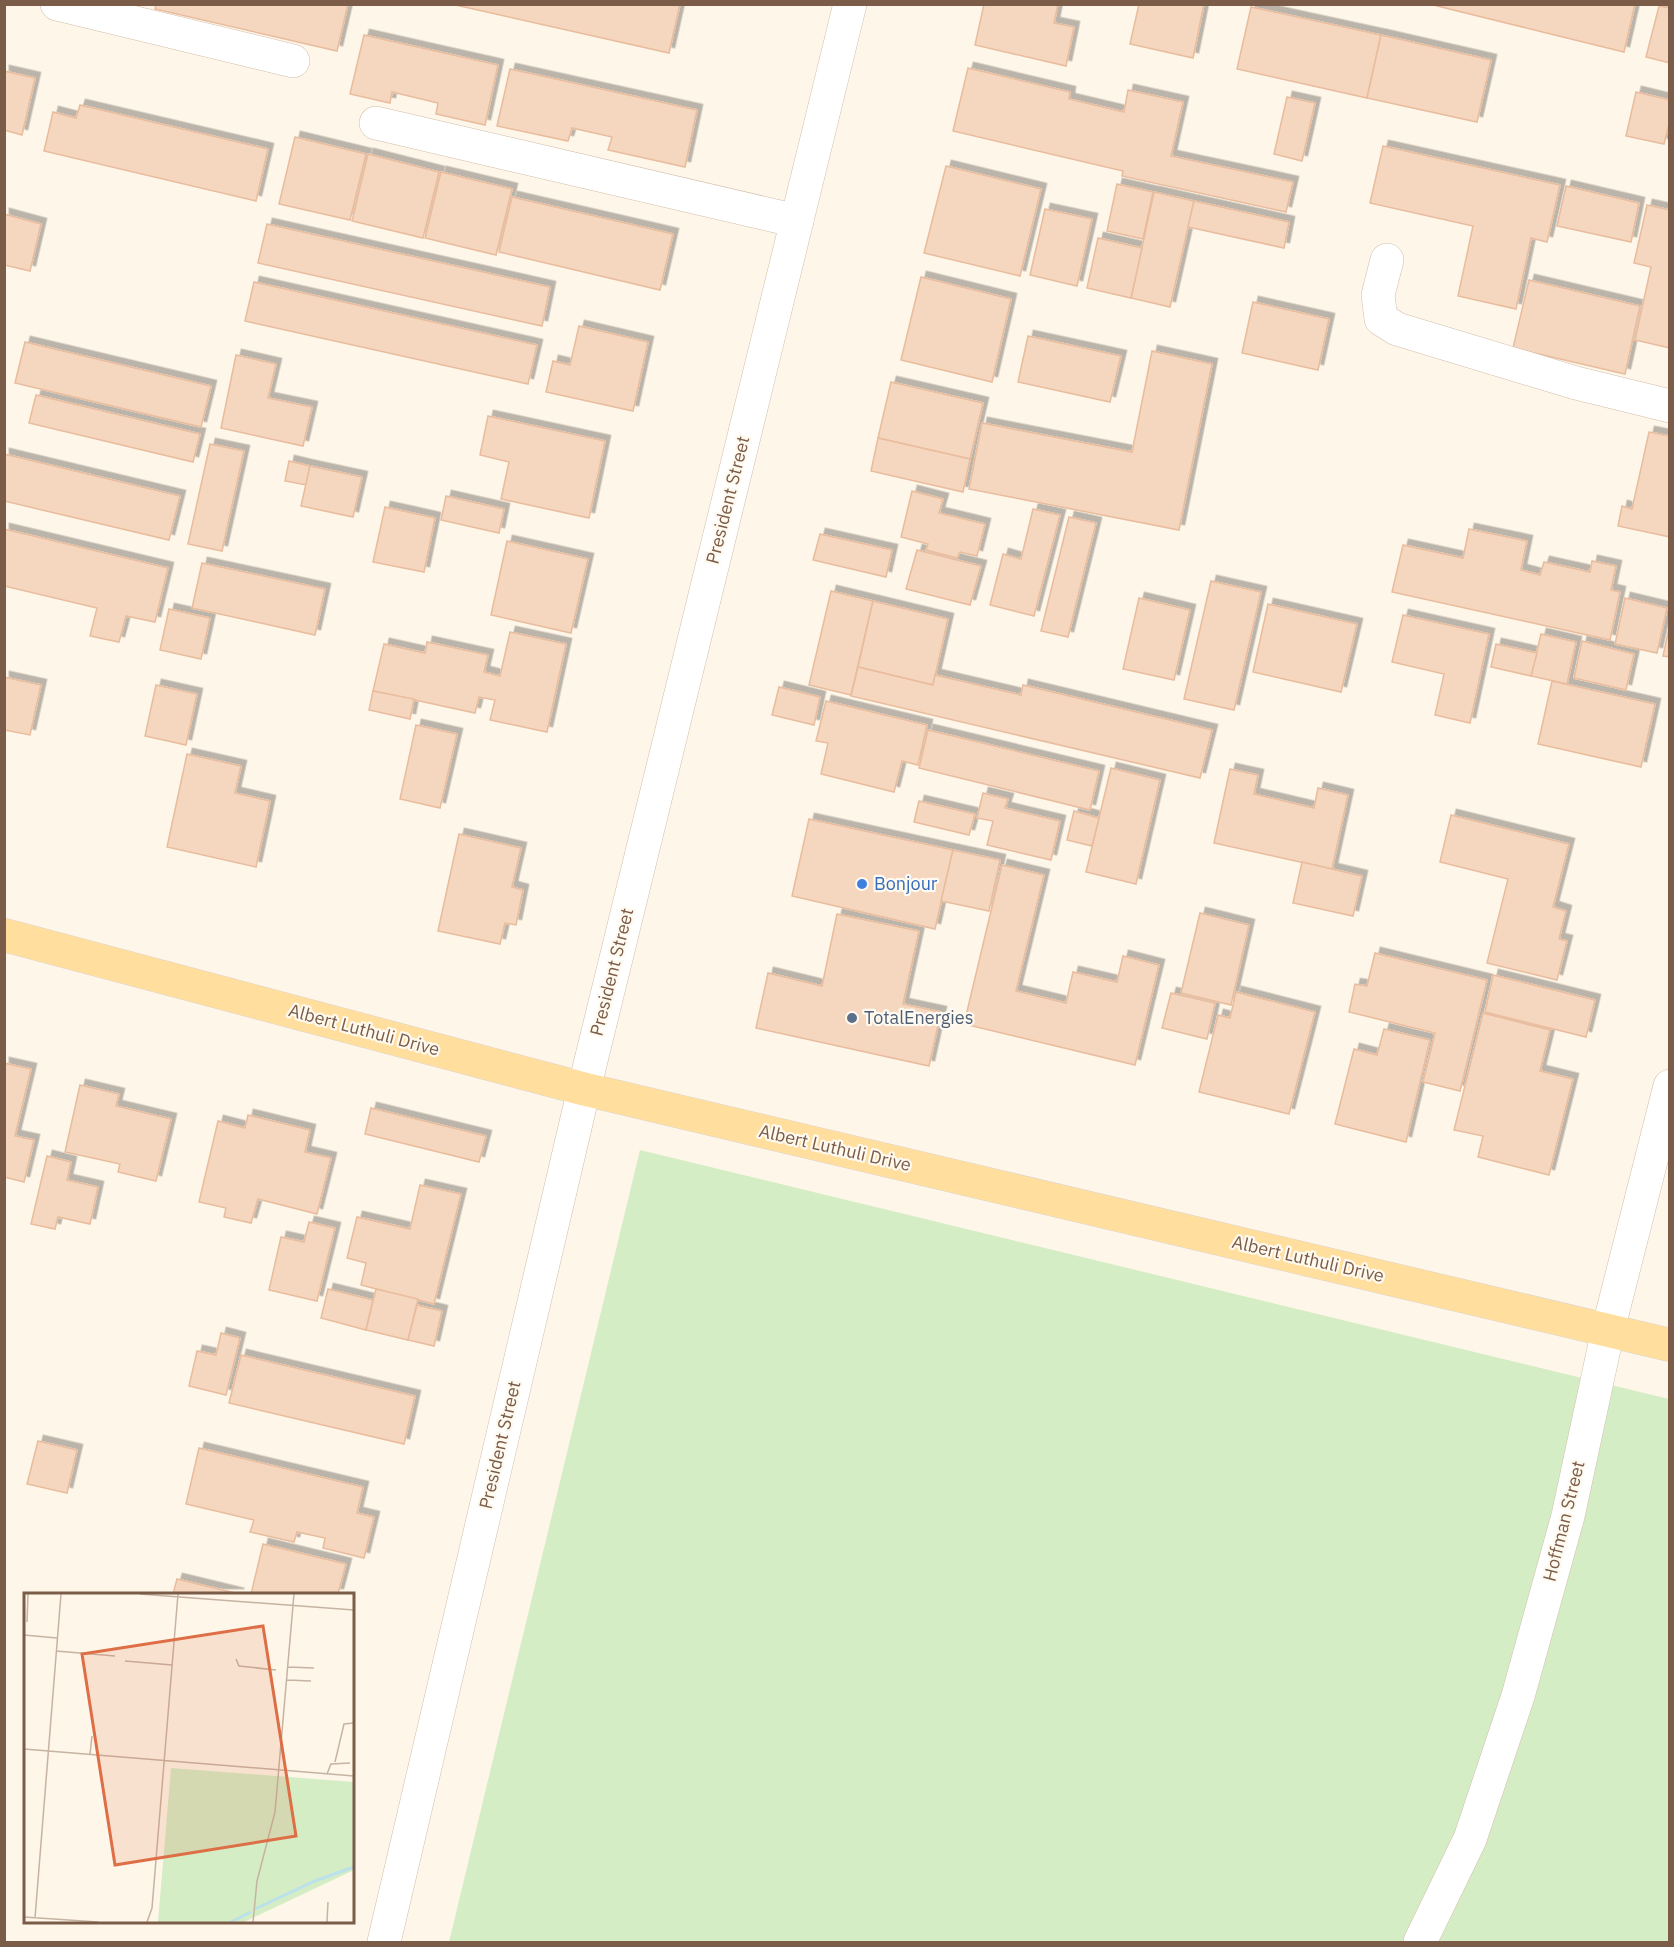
<svg xmlns="http://www.w3.org/2000/svg" width="1674" height="1947" viewBox="0 0 1674 1947" font-family="'IBM Plex Sans',sans-serif">
<defs>
<filter id="shadow"><feDropShadow dx="5.5" dy="-5.5" stdDeviation="0" flood-color="#0004"/></filter>
</defs>
<rect width="100%" height="100%" fill="#fef6e8"/>
<!-- green -->
<path fill="#d4edc5" d="M640,1150L1669,1399V1942H449Z"/>
<!-- building -->
<g fill="#f5d6be" stroke="#e9bc9d" stroke-width="1.5" filter="url(#shadow)">
<path d="M156,4H348L337,51L155,9Z"/>
<path d="M451,4H680L669,53Z"/>
<path d="M984,4H1058L1054,23L1074,27L1066,66L975,45Z"/>
<path d="M1139,4H1204L1193,58L1130,44Z"/>
<path d="M1429,4H1635L1624,52Z"/>
<path d="M1659,6L1670,8V63L1646,57Z"/>
<path d="M1251,7L1381,35L1367,98L1237,69Z"/>
<path d="M364,35L498,65L485,125L436,114L438,103L392,92L390,103L350,94Z"/>
<path d="M1381,35L1491,60L1477,122L1367,98Z"/>
<path d="M968,68L1070,92L1069,99L1124,112L1128,90L1183,102L1171,156L1293,182L1286,212L1122,176L1123,171L953,131Z"/>
<path d="M510,69L697,110L685,167L608,150L612,137L572,128L568,141L497,126Z"/>
<path d="M4,71L35,78L22,135L4,130Z"/>
<path d="M1636,92L1670,100V120L1664,144L1626,136Z"/>
<path d="M1287,97L1315,103L1302,161L1274,154Z"/>
<path d="M80,105L268,149L256,201L44,151L53,112L76,118Z"/>
<path d="M295,137L366,154L350,220L279,204Z"/>
<path d="M1383,146L1560,185L1547,242L1531,238L1516,309L1458,296L1473,226L1370,203Z"/>
<path d="M368,154L439,172L423,238L352,221Z"/>
<path d="M946,166L1041,189L1020,276L924,253Z"/>
<path d="M441,172L512,189L496,255L425,238Z"/>
<path d="M1117,184L1153,192L1143,239L1107,231Z"/>
<path d="M1566,186L1639,203L1631,242L1557,226Z"/>
<path d="M1154,192L1194,201L1170,307L1131,298Z"/>
<path d="M512,197L673,234L660,290L499,252Z"/>
<path d="M1194,201L1289,222L1284,248L1188,227Z"/>
<path d="M1647,205L1670,210V348L1635,340L1651,267L1634,263Z"/>
<path d="M1045,209L1092,219L1077,286L1030,275Z"/>
<path d="M4,214L41,224L30,271L4,265Z"/>
<path d="M267,224L550,287L542,326L258,263Z"/>
<path d="M1098,238L1142,248L1131,298L1087,288Z"/>
<path d="M921,277L1011,299L992,382L901,360Z"/>
<path d="M1529,280L1640,306L1625,374L1513,348Z"/>
<path d="M254,282L537,345L528,384L245,321Z"/>
<path d="M1253,302L1329,319L1318,370L1242,353Z"/>
<path d="M579,326L648,342L633,411L546,392L553,361L570,365Z"/>
<path d="M1028,336L1121,356L1110,402L1018,382Z"/>
<path d="M25,342L211,386L201,427L15,383Z"/>
<path d="M1152,351L1212,364L1179,530L969,489L982,423L1132,452Z"/>
<path d="M236,355L276,364L268,398L312,407L303,446L221,428Z"/>
<path d="M891,382L983,403L970,459L878,438Z"/>
<path d="M36,395L200,434L193,462L29,423Z"/>
<path d="M488,416L605,441L589,518L501,499L509,462L480,455Z"/>
<path d="M1649,432L1670,436V537L1618,526L1622,506L1632,509Z"/>
<path d="M878,438L970,459L963,492L871,471Z"/>
<path d="M210,444L244,451L222,551L188,544Z"/>
<path d="M4,454L180,496L169,540L4,501Z"/>
<path d="M289,461L310,466L306,485L285,481Z"/>
<path d="M310,466L362,477L353,517L301,506Z"/>
<path d="M912,491L943,499L939,513L985,524L977,556L960,552L957,558L926,550L928,544L901,537Z"/>
<path d="M446,496L504,509L499,533L441,520Z"/>
<path d="M385,507L435,518L424,572L373,562Z"/>
<path d="M1033,509L1060,515L1034,616L990,605L1003,554L1021,559Z"/>
<path d="M1069,517L1096,523L1068,637L1041,631Z"/>
<path d="M4,529L168,568L155,622L126,616L119,642L90,636L97,608L4,586Z"/>
<path d="M1469,529L1527,541L1521,570L1540,575L1544,562L1590,572L1592,561L1616,566L1611,590L1620,592L1610,640L1392,592L1403,545L1463,558Z"/>
<path d="M820,534L892,550L886,577L813,560Z"/>
<path d="M507,541L588,559L571,633L491,615Z"/>
<path d="M917,550L981,566L970,605L906,589Z"/>
<path d="M202,563L325,589L315,635L192,608Z"/>
<path d="M1211,581L1261,592L1234,710L1184,699Z"/>
<path d="M831,591L873,601L851,695L809,685Z"/>
<path d="M1139,598L1190,610L1174,680L1123,669Z"/>
<path d="M1625,598L1667,608L1657,653L1615,644Z"/>
<path d="M873,601L948,619L933,685L858,667Z"/>
<path d="M1268,604L1357,624L1341,692L1253,672Z"/>
<path d="M169,609L210,618L201,659L160,650Z"/>
<path d="M1403,615L1489,634L1470,723L1435,715L1444,674L1392,662Z"/>
<path d="M1669,628H1670V657L1663,656Z"/>
<path d="M510,632L566,644L547,732L490,720L495,700L479,697L475,713L373,691L384,644L425,653L427,642L488,655L484,672L500,676Z"/>
<path d="M1541,634L1576,642L1567,684L1531,676Z"/>
<path d="M1582,641L1634,654L1626,690L1574,678Z"/>
<path d="M1496,644L1537,653L1531,676L1491,667Z"/>
<path d="M858,667L933,685L935,675L1021,695L1023,685L1212,730L1200,778L851,696Z"/>
<path d="M4,677L41,685L30,735L4,730Z"/>
<path d="M1552,681L1655,704L1641,767L1538,744Z"/>
<path d="M156,685L197,694L186,745L145,736Z"/>
<path d="M779,687L820,697L814,725L772,715Z"/>
<path d="M373,691L414,699L410,719L369,710Z"/>
<path d="M826,701L927,725L918,765L902,761L894,792L821,774L828,743L816,741Z"/>
<path d="M416,725L457,734L440,808L400,799Z"/>
<path d="M928,730L1099,771L1090,810L919,768Z"/>
<path d="M187,754L241,766L235,793L270,801L256,867L167,847Z"/>
<path d="M1111,768L1160,780L1136,884L1086,872Z"/>
<path d="M1230,769L1258,775L1254,794L1314,808L1318,788L1348,795L1332,869L1214,843Z"/>
<path d="M983,793L1008,799L1005,808L1060,821L1051,860L987,845L993,821L977,818Z"/>
<path d="M919,801L975,814L969,835L914,822Z"/>
<path d="M1074,811L1099,818L1092,846L1067,840Z"/>
<path d="M1451,815L1569,844L1553,907L1566,911L1559,939L1567,941L1557,980L1487,963L1508,879L1440,862Z"/>
<path d="M809,819L953,850L935,929L792,896Z"/>
<path d="M459,834L521,848L512,887L523,890L516,925L505,923L500,944L438,931Z"/>
<path d="M953,850L1000,860L989,911L941,901Z"/>
<path d="M1302,862L1362,876L1353,916L1293,903Z"/>
<path d="M1002,865L1044,875L1016,991L1066,1003L1073,972L1117,982L1123,956L1159,965L1135,1065L964,1024Z"/>
<path d="M1200,913L1249,925L1231,1005L1181,993Z"/>
<path d="M837,914L919,931L903,1004L941,1012L929,1066L756,1028L768,973L822,986Z"/>
<path d="M1375,953L1487,980L1460,1091L1423,1082L1435,1033L1349,1012L1355,984L1367,986Z"/>
<path d="M1493,975L1595,1000L1586,1037L1485,1012Z"/>
<path d="M1236,992L1315,1012L1289,1114L1199,1092L1218,1015L1230,1018Z"/>
<path d="M1171,993L1215,1003L1207,1039L1162,1028Z"/>
<path d="M1483,1013L1550,1030L1540,1071L1573,1079L1549,1175L1478,1157L1483,1136L1454,1130Z"/>
<path d="M1384,1029L1430,1040L1406,1142L1335,1124L1354,1049L1377,1055Z"/>
<path d="M4,1063L31,1069L15,1136L34,1140L24,1182L4,1177Z"/>
<path d="M80,1085L119,1094L116,1106L171,1119L156,1181L118,1172L120,1164L65,1152Z"/>
<path d="M371,1108L486,1136L479,1162L365,1134Z"/>
<path d="M248,1115L310,1130L305,1152L331,1158L317,1214L258,1199L251,1223L224,1217L226,1208L199,1202L218,1121L245,1128Z"/>
<path d="M47,1156L71,1162L67,1180L98,1187L90,1224L58,1217L55,1229L31,1224Z"/>
<path d="M420,1185L461,1194L434,1304L361,1285L366,1263L347,1258L357,1217L410,1229Z"/>
<path d="M309,1222L335,1228L317,1301L269,1290L281,1237L304,1242Z"/>
<path d="M328,1289L373,1300L366,1330L321,1318Z"/>
<path d="M376,1289L418,1299L408,1340L366,1330Z"/>
<path d="M417,1305L442,1311L434,1346L408,1340Z"/>
<path d="M221,1333L240,1338L226,1395L189,1386L197,1351L216,1355Z"/>
<path d="M241,1355L415,1396L404,1444L229,1403Z"/>
<path d="M38,1441L77,1450L67,1493L27,1484Z"/>
<path d="M199,1448L363,1487L357,1513L374,1517L364,1558L323,1548L325,1538L297,1532L294,1542L250,1532L254,1520L186,1504Z"/>
<path d="M263,1544L346,1564L338,1594H251Z"/>
<path d="M177,1579L239,1594H173Z"/>
</g>
<g fill="none" stroke-linecap="round" stroke-linejoin="round">
<defs>
<g id="minor">
<path d="M57,4L293,61"/>
<path d="M376,123L797,221"/>
<path d="M1387,260L1378,295L1381,319L1397,329L1576,383L1670,406"/>
<path d="M384,1942L584,1089L850,4"/>
<path d="M1420,1942L1470,1839L1518,1696L1568,1516L1608,1330L1670,1086"/>
</g>
<path id="major" d="M4,935L584,1089L1670,1345"/>
</defs>
<!-- minor casing -->
<use href="#minor" stroke="#d2beac" stroke-width="34"/>
<!-- major casing -->
<use href="#major" stroke="#ddd5d0" stroke-width="34"/>
<!-- minor -->
<use href="#minor" stroke="#fff" stroke-width="33"/>
<!-- major -->
<use href="#major" stroke="#ffde9e" stroke-width="33"/>
</g>
<!-- markers -->
<circle fill="#3f7fe0" stroke="#fffaf0" stroke-width="2" cx="862" cy="884" r="6"/>
<circle fill="#5c6f8a" stroke="#fffaf0" stroke-width="2" cx="852" cy="1018" r="6"/>
<g text-anchor="middle" stroke-width="4.5" stroke-linejoin="round" paint-order="stroke">
<!-- street labels -->
<g font-size="18" fill="#7b5c49" stroke="#fffaf0">
<text transform="translate(728 500) rotate(-76)" y="6">President Street</text>
<text transform="translate(612 972) rotate(-76)" y="6">President Street</text>
<text transform="translate(364 1030) rotate(15)" y="6">Albert Luthuli Drive</text>
<text transform="translate(835 1148) rotate(13)" y="6">Albert Luthuli Drive</text>
<text transform="translate(1308 1259) rotate(13)" y="6">Albert Luthuli Drive</text>
<text transform="translate(500 1445) rotate(-77)" y="6">President Street</text>
<text transform="translate(1564 1521) rotate(-76)" y="6">Hoffman Street</text>
</g>
<!-- shop labels -->
<g font-size="18" fill="#366cbe" stroke="#fffaf0" text-anchor="start">
<text x="874" y="890">Bonjour</text>
</g>
<!-- service labels -->
<g font-size="18" fill="#4e5e75" stroke="#fffaf0" text-anchor="start">
<text x="864" y="1024">TotalEnergies</text>
</g>
</g>
<!-- overview -->
<g transform="translate(24 1593)">
<rect width="330" height="330" fill="#fef6e8"/>
<path d="M147,175L330,189V277L220,329H134Z" fill="#d4edc5"/>
<path fill="none" stroke="#bbe1ea" stroke-width="3" d="M231,316L291,288L330,274M207,329L227,319"/>
<path fill="none" stroke="#c6b3a3" stroke-width="1.5" d="M116,1L330,17M3,29L4,1M0,42L33,45M32,58L91,63M212,66L215,73L252,77M101,68L148,72M264,74L290,75M263,87L287,88M0,156L330,183M66,161L68,143M311,169L320,131L330,130M303,181L307,171L326,170M0,324L74,329M11,325L37,1M123,329L128,315L154,1M229,329L233,288L251,219L270,1M303,329L304,309"/>
<path fill="#de6e46" fill-opacity="0.15" stroke="#de6e46" stroke-width="3" d="M239,33L272,243L91,272L58,61Z"/>
<rect width="330" height="330" fill="none" stroke="#7b5c49" stroke-width="3"/>
</g>
<!-- border -->
<rect width="1674" height="1947" fill="none" stroke="#7b5c49" stroke-width="12"/>
</svg>
